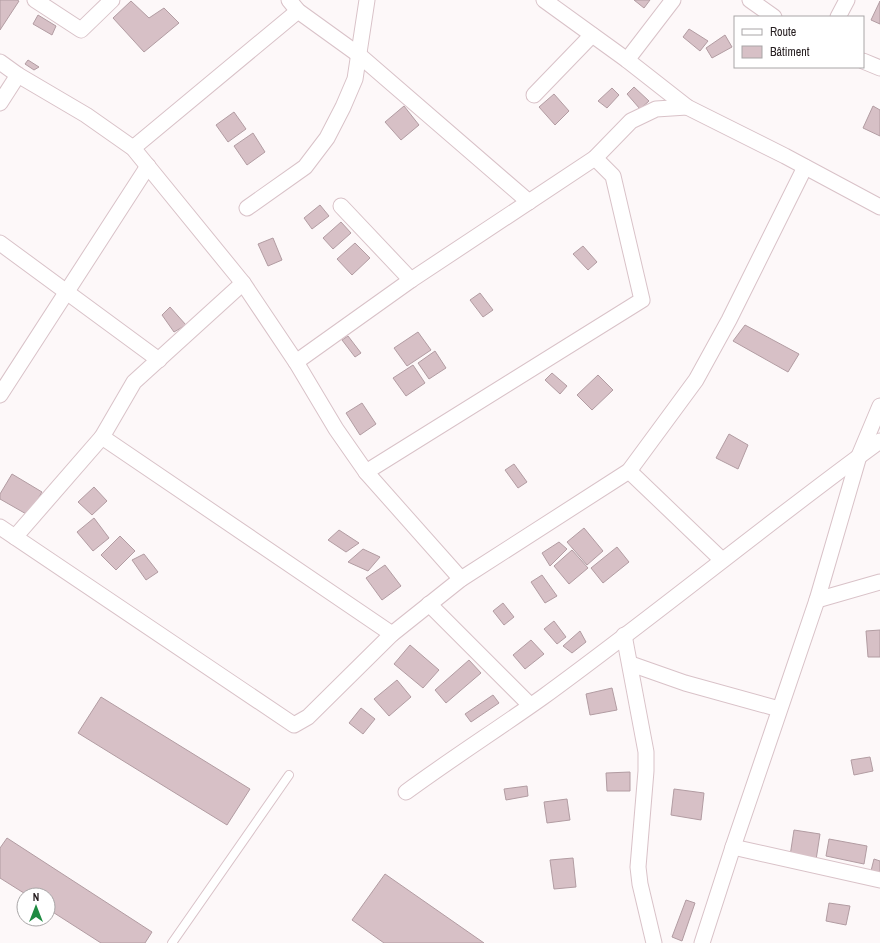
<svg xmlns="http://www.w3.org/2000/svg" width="880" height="943" viewBox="0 0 880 943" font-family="'Archivo Narrow',sans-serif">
<rect width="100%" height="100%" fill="#fdf8f9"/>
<!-- building -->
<g fill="#d7c0c6" stroke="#b29ca2">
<path d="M0,0H17L19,1L0,30Z"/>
<path d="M634,0H650L644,8Z"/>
<path d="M131,1L149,18L164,8L179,23L144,52L113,18Z"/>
<path d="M880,1V24L871,20Z"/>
<path d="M38,15L56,26L52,35L33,24Z"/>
<path d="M689,29L708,41L700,51L683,37Z"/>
<path d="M725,35L732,47L712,58L706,48Z"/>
<path d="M28,60L39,67L34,70L25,64Z"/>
<path d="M634,87L649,101L640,109L627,94Z"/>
<path d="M612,88L619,95L607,108L598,101Z"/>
<path d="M554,94L569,111L555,125L539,107Z"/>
<path d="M404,106L419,125L401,140L385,122Z"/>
<path d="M873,106L880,110V136L863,128Z"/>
<path d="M234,112L246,129L228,142L216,125Z"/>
<path d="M253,133L265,152L247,165L234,146Z"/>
<path d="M320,205L329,216L312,229L304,218Z"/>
<path d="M341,222L351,233L333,249L323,238Z"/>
<path d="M273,238L282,260L268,266L258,244Z"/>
<path d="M355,243L370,258L352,275L337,259Z"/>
<path d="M583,246L597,262L588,270L573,254Z"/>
<path d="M480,293L493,310L483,317L470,300Z"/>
<path d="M170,307L186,325L174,332L162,315Z"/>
<path d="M745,325L799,354L788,372L733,341Z"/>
<path d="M418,332L431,350L407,366L394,348Z"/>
<path d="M348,336L361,353L355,357L342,340Z"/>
<path d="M435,351L446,368L429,379L418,363Z"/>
<path d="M413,365L425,383L406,396L393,378Z"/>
<path d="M552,373L567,386L560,394L545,380Z"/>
<path d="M598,375L613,390L592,410L577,395Z"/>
<path d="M362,403L376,424L360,435L346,413Z"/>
<path d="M729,434L748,445L738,469L716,458Z"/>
<path d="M514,464L527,482L518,488L505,470Z"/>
<path d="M12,474L42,492L28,515L0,499V494Z"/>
<path d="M94,487L107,501L92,515L78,502Z"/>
<path d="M94,518L109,538L93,551L77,532Z"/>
<path d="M584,528L603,551L587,565L567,542Z"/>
<path d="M339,530L359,543L346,552L328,540Z"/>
<path d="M120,536L135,551L116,570L101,555Z"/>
<path d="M559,542L567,549L550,566L542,553Z"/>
<path d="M617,547L629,562L603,583L591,568Z"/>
<path d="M363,549L380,557L368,571L348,562Z"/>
<path d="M572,550L588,568L569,584L554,566Z"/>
<path d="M144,554L158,572L146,580L132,560Z"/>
<path d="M385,565L401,586L382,600L366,578Z"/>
<path d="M542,575L557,596L545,603L531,582Z"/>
<path d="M503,603L514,617L504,625L493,611Z"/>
<path d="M554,621L566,637L557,644L544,629Z"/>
<path d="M880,630V657H868L866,631Z"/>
<path d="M580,631L586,642L572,653L563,646Z"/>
<path d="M531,640L544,654L525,669L513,655Z"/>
<path d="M410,645L439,670L423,688L394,664Z"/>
<path d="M469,660L481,673L446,703L435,690Z"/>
<path d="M397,680L411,697L389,716L374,699Z"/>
<path d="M612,688L617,710L590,715L586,694Z"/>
<path d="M493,695L499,703L471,722L465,714Z"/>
<path d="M101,697L250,789L227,825L78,733Z"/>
<path d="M361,708L375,719L363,734L349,723Z"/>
<path d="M870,757L873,771L854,775L851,760Z"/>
<path d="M630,772V791H607L606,773Z"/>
<path d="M527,786L528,796L506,800L504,789Z"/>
<path d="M674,789L704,793L701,820L671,815Z"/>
<path d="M567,799L570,820L547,823L544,802Z"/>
<path d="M794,830L820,834L816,860L790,856Z"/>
<path d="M7,838L152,932L145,943H101L48,909V895H27L0,878V848Z"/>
<path d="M829,839L867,846L864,864L826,856Z"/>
<path d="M573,858L576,887L554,889L550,860Z"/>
<path d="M874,859L880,861V877L870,875Z"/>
<path d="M385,874L484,943H384L352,920Z"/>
<path d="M686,900L695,903L682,941L672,937Z"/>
<path d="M829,903L850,906L846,925L826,921Z"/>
</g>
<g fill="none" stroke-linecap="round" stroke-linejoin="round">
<defs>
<path id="lane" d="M172,943L289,775"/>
<g id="street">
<path d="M35,0L81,30L112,0"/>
<path d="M289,0L298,11L359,55L529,202"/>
<path d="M544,0L627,60L687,107L785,156L880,207"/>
<path d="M750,0L774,17"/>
<path d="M838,17L847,0"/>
<path d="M627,60L673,0"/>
<path d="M863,61L880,68"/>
<path d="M0,62L18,75L86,115L133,148L243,283L296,362L336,429L366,472L461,579"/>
<path d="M534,95L592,35"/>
<path d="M0,103L18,75"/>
<path d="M133,148L298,11"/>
<path d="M341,206L411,280"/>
<path d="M247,208L305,167L327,138L343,107L355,79L367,0"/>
<path d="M0,243L159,360"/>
<path d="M296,362L411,280L595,158L631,121L656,109L687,107"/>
<path d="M0,395L148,166"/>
<path d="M102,437L392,634"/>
<path d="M629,471L722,560"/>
<path d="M366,472L642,300L613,176L595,158"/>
<path d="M0,527L294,725L308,717L392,634L461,579L629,471L696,380L729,320L805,167"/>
<path d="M15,537L102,437L134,382L243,283"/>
<path d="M817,600L880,582"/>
<path d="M429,604L530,705"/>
<path d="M624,635L646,752V771L638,867L640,884L654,943"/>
<path d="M631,664L685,683L779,709"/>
<path d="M406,792C451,759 498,729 543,697C657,614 766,524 880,441"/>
<path d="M733,847L880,880"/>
<path d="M702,943L733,847L817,600L859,456L880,406"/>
</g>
</defs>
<!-- lane casing -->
<use href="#lane" stroke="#d9c2c8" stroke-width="10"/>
<!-- street casing -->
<use href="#street" stroke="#d9c2c8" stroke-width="17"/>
<!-- lane -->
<use href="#lane" stroke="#fff" stroke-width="8"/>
<!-- street -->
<use href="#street" stroke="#fff" stroke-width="15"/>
</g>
<!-- legend -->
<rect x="734" y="16" width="130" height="52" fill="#ffffff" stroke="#a9a6a7"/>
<rect x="742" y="29" width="20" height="6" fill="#ffffff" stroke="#a9a6a7"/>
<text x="770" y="36" font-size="12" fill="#282022">Route</text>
<rect x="742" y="46" width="20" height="12" fill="#d7c0c6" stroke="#a9a6a7"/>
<text x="770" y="56" font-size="12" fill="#282022">Bâtiment</text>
<!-- north arrow -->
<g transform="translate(36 907)"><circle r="19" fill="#ffffff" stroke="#a9a6a7"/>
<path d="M0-3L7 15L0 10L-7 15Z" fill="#1f8b42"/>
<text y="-6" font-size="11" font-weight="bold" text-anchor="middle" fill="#282022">N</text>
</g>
</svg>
